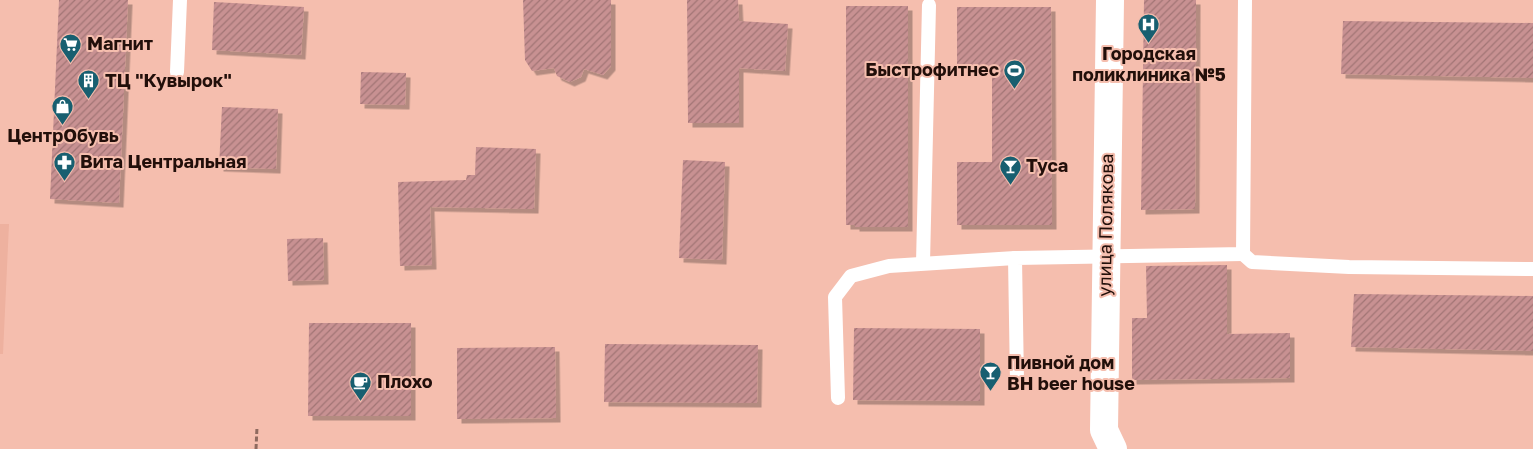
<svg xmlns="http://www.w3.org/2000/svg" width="1533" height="449" viewBox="0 0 1533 449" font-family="'Golos Text',sans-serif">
<defs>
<pattern id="building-hatch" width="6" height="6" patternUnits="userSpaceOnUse" patternTransform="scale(1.25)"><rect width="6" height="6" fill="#c89192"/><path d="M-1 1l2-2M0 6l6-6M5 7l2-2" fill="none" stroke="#a27575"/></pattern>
<filter id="shadow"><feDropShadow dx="4.5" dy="4.5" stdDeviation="0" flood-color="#0004"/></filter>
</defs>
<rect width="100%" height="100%" fill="#f5beae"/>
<!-- built -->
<path fill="#eeb19f" d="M0,224H9L3,354H0Z"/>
<!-- building -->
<g fill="url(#building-hatch)" filter="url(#shadow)">
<path d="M59,0H128L119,203L50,199Z"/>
<path d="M523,0H611V66L603,75L584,69L581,77L570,82L557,76L554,68L532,71L525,60Z"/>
<path d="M687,0H738L739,21L788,24L785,71L739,68V123H688Z"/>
<path d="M1144,0H1196L1195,209L1141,210Z"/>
<path d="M214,2L304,7L301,55L212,50Z"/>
<path d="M846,6H908V227H855V225H846Z"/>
<path d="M957,7H1051L1052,225H957V162H992V65L957,66Z"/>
<path d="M1343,21L1533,23V78L1341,74Z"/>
<path d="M361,72L406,73L405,105L360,104Z"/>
<path d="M222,107L278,109L276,169L219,167Z"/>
<path d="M476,147L536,149L534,209L430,207L432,265L400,266L398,182L466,180L467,175H475Z"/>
<path d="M683,160L725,162L722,260L679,258Z"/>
<path d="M323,238L324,280L288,281L287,239Z"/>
<path d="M1227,265V334L1290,333V378L1132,380V318H1147L1146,266Z"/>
<path d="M1354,294L1533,296V351L1351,347Z"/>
<path d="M309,323H411V416H308Z"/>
<path d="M854,328L980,329V401L853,400Z"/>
<path d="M605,344L758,345L757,403L604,402Z"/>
<path d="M555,347L556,418L457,419V348Z"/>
</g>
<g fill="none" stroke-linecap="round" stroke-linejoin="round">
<!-- path -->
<path stroke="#8f6a5f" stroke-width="3" stroke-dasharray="5 2.5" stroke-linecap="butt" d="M256,449L257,427"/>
<!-- service -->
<g stroke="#fff" stroke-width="14">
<path d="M177,72L180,0"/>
<path d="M1243,254L1252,262L1349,267L1533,269"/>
<path d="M923,263L929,5"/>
<path d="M1017,382L1015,258L1243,254L1245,0"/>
<path d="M838,398L835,297L851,276L889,266L1015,258"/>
</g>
<!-- tertiary -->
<path stroke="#fff" stroke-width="28" d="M1110,0L1104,430L1113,449"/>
</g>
<!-- icons -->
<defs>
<symbol id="hospital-pin" viewBox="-11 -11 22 30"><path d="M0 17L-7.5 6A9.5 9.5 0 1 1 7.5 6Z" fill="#185f70" stroke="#f5beae"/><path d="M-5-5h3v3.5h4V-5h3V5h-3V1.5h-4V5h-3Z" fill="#fff"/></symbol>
<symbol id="supermarket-pin" viewBox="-11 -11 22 30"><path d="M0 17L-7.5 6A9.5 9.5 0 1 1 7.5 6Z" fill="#185f70" stroke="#f5beae"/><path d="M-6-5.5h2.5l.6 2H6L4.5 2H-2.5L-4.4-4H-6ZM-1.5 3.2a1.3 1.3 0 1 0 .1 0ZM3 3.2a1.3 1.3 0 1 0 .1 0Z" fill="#fff"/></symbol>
<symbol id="stadium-pin" viewBox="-11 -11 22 30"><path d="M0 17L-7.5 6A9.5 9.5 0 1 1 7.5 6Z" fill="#185f70" stroke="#f5beae"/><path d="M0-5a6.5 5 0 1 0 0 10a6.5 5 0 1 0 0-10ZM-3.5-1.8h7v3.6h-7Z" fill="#fff"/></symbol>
<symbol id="building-pin" viewBox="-11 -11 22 30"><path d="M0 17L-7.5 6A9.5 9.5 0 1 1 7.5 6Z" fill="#185f70" stroke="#f5beae"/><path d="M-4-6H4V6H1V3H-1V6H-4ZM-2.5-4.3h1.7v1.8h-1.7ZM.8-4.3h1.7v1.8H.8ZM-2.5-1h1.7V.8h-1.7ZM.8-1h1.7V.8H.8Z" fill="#fff"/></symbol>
<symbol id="shop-pin" viewBox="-11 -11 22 30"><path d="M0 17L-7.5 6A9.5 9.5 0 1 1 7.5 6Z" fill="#185f70" stroke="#f5beae"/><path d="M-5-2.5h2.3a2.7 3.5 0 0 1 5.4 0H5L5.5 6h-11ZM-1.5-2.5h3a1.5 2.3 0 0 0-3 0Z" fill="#fff"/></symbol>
<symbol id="pharmacy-pin" viewBox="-11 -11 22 30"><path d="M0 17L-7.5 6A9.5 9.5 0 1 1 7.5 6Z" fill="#185f70" stroke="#f5beae"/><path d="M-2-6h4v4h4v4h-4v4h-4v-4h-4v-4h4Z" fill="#fff"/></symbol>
<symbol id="bar-pin" viewBox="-11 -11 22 30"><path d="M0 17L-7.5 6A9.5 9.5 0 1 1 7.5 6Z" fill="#185f70" stroke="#f5beae"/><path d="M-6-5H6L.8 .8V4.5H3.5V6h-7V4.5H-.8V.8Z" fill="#fff"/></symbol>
<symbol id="cafe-pin" viewBox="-11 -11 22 30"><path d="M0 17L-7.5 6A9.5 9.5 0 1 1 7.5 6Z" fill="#185f70" stroke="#f5beae"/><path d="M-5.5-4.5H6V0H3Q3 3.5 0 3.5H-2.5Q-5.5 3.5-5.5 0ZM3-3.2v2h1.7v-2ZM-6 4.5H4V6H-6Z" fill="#fff"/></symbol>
</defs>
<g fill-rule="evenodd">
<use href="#hospital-pin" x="1136" y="12" width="25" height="34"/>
<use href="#supermarket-pin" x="58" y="32" width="25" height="34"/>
<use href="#stadium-pin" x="1002" y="58" width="25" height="34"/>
<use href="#building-pin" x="76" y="68" width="25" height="34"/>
<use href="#shop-pin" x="50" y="94" width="25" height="34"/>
<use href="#pharmacy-pin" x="52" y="150" width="25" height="34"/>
<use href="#bar-pin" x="998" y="154" width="25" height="34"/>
<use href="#bar-pin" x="978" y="360" width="25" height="34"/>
<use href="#cafe-pin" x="348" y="370" width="25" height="34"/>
</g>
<g text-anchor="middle" stroke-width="4" stroke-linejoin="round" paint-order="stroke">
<!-- poi labels -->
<g font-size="18" font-weight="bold" fill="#220f0a" stroke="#f5beae" text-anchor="start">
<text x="87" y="50">Магнит</text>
<text x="1149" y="60" text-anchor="middle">Городская<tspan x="1149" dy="21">поликлиника №5</tspan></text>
<text x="999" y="76" text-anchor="end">Быстрофитнес</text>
<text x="105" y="87">ТЦ "Кувырок"</text>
<text x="63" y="142" text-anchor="middle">ЦентрОбувь</text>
<text x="80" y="168">Вита Центральная</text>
<text x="1026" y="172">Туса</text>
<text x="1007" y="369">Пивной дом<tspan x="1007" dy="21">BH beer house</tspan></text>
<text x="377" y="388">Плохо</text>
</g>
<!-- street labels -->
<g font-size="18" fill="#220f0a" stroke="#f5beae">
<text transform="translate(1106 225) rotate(-89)" y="6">улица Полякова</text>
</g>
</g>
</svg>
